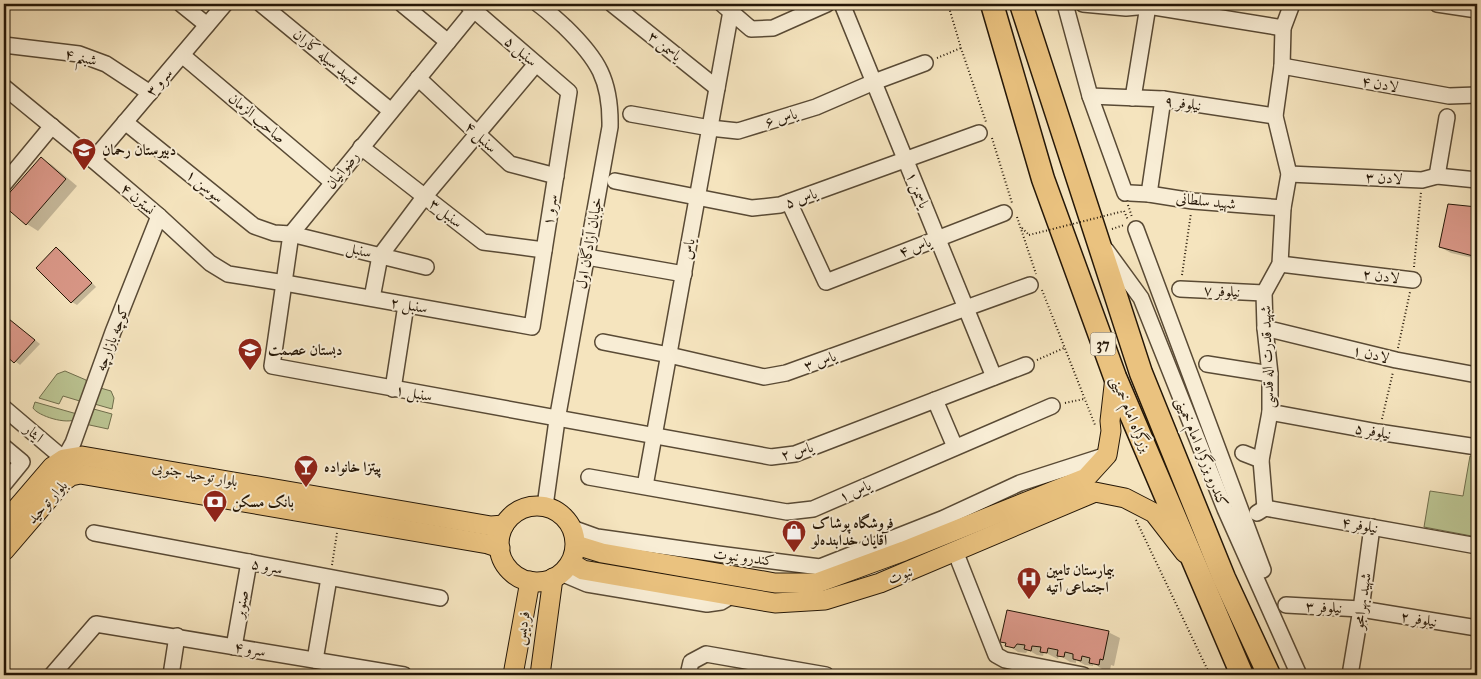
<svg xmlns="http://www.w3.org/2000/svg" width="1481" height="679" viewBox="0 0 1481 679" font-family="'IM FELL Great Primer',Amiri,serif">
<rect width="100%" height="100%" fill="#f5e4be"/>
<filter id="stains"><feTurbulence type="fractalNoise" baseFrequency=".004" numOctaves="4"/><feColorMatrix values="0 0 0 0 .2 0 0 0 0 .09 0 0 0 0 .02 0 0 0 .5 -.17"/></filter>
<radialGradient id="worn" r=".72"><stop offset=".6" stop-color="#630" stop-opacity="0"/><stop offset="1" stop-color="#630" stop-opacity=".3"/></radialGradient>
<!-- green -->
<g fill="#bbc492" stroke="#706e4c">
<path d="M65,371L86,380L88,388L83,402L63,396L59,404L39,398L57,374Z"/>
<path d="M97,387L111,391L114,398L112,409L91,403Z"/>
<path d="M35,402L77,414L76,419C67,425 38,416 33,408Z"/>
<path d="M90,408L112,414L108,429L85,424Z"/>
<path d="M1470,456L1477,457V537L1424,527L1430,491L1463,496Z"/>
</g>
<!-- shadow -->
<g fill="#0003">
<path d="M41,158L52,165L77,186L38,231L27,224L4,204V201Z"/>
<path d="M1449,206L1477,208V259L1451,253L1440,247Z"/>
<path d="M57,248L62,251L96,287L77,305L72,302Z"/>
<path d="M4,315L40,344L20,365L4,352Z"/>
<path d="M1108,632L1120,638L1114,666L1111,665L1110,670L1102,669L1093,663V666L1085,665L1076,660V663L1070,662L1059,655L1058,659L1044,652L1043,656L1037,655L1028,650L1026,653L1018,652L1002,641Z"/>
</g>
<!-- building -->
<g fill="#d99787" stroke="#251707">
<path d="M41,157L66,179L26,225L4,206V199Z"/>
<path d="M1448,204L1477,207V257L1439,247Z"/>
<path d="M56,247L92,283L71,303L36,268Z"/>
<path d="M4,315L35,340L14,363L4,354Z"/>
<path d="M1007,610L1109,631L1103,660L1100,659L1099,665L1089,663L1090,658L1082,656L1081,661L1073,659V654L1065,652L1064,657L1057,656L1058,650L1048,648L1047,653L1040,652L1041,647L1032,646L1031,651L1024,649L1025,645L1017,644L1014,648L1005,646L1006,643L1000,642Z"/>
</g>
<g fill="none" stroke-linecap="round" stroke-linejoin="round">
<defs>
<g id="minor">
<path d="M181,4L207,25"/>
<path d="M261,4L391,111"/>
<path d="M402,4L448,42"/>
<path d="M479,4L291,234L272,366L771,457L795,454L1026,365"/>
<path d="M538,4C548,11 556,19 565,27C598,59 611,80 610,127L557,420L545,506"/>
<path d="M612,4L717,88"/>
<path d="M722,4L751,29L773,28L827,4"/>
<path d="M842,4L994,377"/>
<path d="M1065,4L1090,96L1125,193"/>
<path d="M1083,4L1126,8L1148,6L1283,28"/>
<path d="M1437,4L1477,10"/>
<path d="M4,45L79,54L106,64L150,93"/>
<path d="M182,55L332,182"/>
<path d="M1282,66L1449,96L1477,95"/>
<path d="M418,78L510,164L556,176"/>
<path d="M4,87L93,160L159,216L210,263L228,274L285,283L532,327L569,92L467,4"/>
<path d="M1090,96L1163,99L1275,116"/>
<path d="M1133,98L1148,6"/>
<path d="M631,114L710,128L738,131L816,107L874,82L925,63"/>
<path d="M125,122L254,226L274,233L291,234L426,267"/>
<path d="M361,147L483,242L544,250"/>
<path d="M93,160L225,4"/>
<path d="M1289,174L1422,180L1437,176L1477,180"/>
<path d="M1437,176L1447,117"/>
<path d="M615,181L752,208L780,205L979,133"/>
<path d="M4,184L52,126"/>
<path d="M1130,193L1149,194L1193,201L1283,208"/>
<path d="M1149,194L1163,99"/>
<path d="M789,202L826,282L1004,213"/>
<path d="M1136,229L1263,570"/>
<path d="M1106,250L1141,298L1225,509L1299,675"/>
<path d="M587,257L684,274"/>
<path d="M1280,264L1413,280"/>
<path d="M1180,289L1264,293"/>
<path d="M372,298L380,256L425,196L536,64"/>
<path d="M1265,328L1396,360L1477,375"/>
<path d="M603,342L669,355L764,377L786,373L1030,285"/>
<path d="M1207,364L1270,374"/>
<path d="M393,389L406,305"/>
<path d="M935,400L955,447"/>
<path d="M4,408L64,459L73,443L113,332L159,216"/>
<path d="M1270,412L1378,432L1477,447"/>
<path d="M4,447L22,462L4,484"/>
<path d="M1243,453L1261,460"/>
<path d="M589,477L787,512L813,509L1052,406"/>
<path d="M645,486L731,11"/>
<path d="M1265,508L1261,460L1270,412V374L1265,328L1264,293L1280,264L1283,208L1289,174L1275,116L1282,66L1283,28L1292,4"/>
<path d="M1257,513L1265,508L1477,546"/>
<path d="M572,528L597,537L718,554L820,567L942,519L1020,483L1107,455"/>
<path d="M94,533L440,598"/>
<path d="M955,551L996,655L1005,660L1083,675"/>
<path d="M561,573L587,584L707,604L721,602L731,596"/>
<path d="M1286,605L1361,609L1477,628"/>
<path d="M234,647L249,562"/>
<path d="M315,660L329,578"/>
<path d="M52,675L96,624L404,675"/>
<path d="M171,675L177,636"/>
<path d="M688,675L691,662L706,654L826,675"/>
<path d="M1350,675L1361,609L1372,527"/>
</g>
<g id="major">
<circle cx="537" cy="544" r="38"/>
<path d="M4,523L52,467L64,459L82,456L491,526L504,525"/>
<path d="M576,545L602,553L775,583H817L904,551L1086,478L1107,455L1111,431L1110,421L1115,377"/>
<path d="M4,551L64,481L71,476L80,474L488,544L500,548"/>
<path d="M571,563L583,570L775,603L825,600L880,583L1095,492L1125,498L1154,513L1185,553"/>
<path d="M513,675L530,581"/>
<path d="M540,675L553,578"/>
</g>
<g id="highway">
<path d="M992,4L1043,179L1115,377L1242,675"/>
<path d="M1021,4L1141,373L1224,578L1269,675"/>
</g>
</defs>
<!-- minor casing -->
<use href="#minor" stroke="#594a35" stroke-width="18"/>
<!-- major casing -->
<use href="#major" stroke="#251707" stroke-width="21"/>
<!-- highway casing -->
<use href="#highway" stroke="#251707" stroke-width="25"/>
<!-- path -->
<g stroke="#251707" stroke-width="2" stroke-dasharray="1 2.5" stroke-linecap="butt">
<path d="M948,4L961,48L986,122"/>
<path d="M937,58L961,48"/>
<path d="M992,138L1012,203"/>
<path d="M1128,205L1132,217"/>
<path d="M1124,211L1128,220"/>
<path d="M1017,217L1036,274"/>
<path d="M1022,228L1029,235"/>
<path d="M1112,229L1124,225"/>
<path d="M1414,267L1421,192"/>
<path d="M1182,275L1191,213"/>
<path d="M1042,290L1095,425"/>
<path d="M1398,348L1410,292"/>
<path d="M1037,360L1064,348"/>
<path d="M1065,403L1084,399"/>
<path d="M1382,419L1393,372"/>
<path d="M1136,520L1210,675"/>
<path d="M332,565L337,533"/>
</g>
<!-- minor -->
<use href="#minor" stroke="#f8edd5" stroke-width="15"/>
<!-- major -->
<use href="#major" stroke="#eac27f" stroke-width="19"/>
<!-- highway -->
<use href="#highway" stroke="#eac27f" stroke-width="22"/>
<!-- path-bridge -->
<path stroke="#251707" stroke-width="2" stroke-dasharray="1 2.5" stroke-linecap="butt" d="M1029,235L1124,211"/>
</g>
<!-- icons -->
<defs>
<symbol id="school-pin" viewBox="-11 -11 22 30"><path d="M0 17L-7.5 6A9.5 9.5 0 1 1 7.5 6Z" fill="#8f2418" stroke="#f8edd5"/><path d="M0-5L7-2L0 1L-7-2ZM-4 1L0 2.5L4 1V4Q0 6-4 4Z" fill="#fff"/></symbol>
<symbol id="university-pin" viewBox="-11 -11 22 30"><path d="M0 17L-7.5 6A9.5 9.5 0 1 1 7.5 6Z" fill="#8f2418" stroke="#f8edd5"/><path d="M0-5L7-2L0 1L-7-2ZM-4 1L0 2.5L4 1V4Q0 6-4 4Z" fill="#fff"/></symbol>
<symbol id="bar-pin" viewBox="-11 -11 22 30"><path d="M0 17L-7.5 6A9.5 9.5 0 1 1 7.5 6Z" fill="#8f2418" stroke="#f8edd5"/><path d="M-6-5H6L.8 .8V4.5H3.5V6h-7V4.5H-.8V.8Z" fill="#fff"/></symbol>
<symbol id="bank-pin" viewBox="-11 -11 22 30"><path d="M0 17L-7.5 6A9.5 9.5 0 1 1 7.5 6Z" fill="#8f2418" stroke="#f8edd5"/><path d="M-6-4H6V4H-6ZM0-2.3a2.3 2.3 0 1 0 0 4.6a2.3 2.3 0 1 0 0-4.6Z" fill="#fff"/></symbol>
<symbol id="shop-pin" viewBox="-11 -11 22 30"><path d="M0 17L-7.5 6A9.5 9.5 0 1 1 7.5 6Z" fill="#8f2418" stroke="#f8edd5"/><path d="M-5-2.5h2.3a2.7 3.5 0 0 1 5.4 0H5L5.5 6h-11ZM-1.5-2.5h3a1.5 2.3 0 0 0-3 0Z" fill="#fff"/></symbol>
<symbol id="hospital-pin" viewBox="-11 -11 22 30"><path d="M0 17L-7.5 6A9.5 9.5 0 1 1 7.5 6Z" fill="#8f2418" stroke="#f8edd5"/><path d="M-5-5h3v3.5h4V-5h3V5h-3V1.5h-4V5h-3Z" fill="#fff"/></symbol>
</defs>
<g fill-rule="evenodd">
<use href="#school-pin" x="70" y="136" width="28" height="38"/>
<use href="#university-pin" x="236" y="336" width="28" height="38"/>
<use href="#bar-pin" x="292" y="453" width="28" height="38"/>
<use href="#bank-pin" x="201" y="488" width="28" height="38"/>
<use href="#shop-pin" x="780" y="518" width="28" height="38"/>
<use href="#hospital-pin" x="1015" y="565" width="28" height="38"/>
</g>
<g text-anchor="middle" stroke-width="4" stroke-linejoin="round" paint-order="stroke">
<!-- shield labels -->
<rect fill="#f8edd5" stroke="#645745" stroke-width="1" x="1090.5" y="332.5" width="25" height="23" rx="4"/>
<g font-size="14" font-weight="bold" fill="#251707">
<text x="1103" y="349">37</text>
</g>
<!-- street labels -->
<g font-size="15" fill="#251707" stroke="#f8edd5">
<text transform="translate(665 46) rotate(39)" y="5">یاسمن ۳</text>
<text transform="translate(521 51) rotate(41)" y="5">سنبل ۵</text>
<text transform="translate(81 57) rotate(14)" y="5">شبنم ۴</text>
<text transform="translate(326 57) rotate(39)" y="5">شهید سیله کاران</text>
<text transform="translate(159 82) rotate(-49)" y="5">سرو ۳</text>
<text transform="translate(1380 84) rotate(10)" y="5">لادن ۴</text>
<text transform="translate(1183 103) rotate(8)" y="5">نیلوفر ۹</text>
<text transform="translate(257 118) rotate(40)" y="5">صاحب الزمان</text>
<text transform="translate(781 118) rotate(-17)" y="5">یاس ۶</text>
<text transform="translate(481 137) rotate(43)" y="5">سنبل ۴</text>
<text transform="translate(342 170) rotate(-51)" y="5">رضوانیان</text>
<text transform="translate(1384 178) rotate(3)" y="5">لادن ۳</text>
<text transform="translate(205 186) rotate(39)" y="5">سوسن ۱</text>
<text transform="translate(918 190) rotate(68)" y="5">یاسمن ۱</text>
<text transform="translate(801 198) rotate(-19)" y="5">یاس ۵</text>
<text transform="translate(138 199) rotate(41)" y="5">نسترن ۴</text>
<text transform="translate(1206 201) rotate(6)" y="5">شهید سلطانی</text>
<text transform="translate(550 210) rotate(-81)" y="5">سرو ۱</text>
<text transform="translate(446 213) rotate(38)" y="5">سنبل ۳</text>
<text transform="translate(589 243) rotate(-80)" y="5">خیابان آزادگان اول</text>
<text transform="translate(915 247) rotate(-21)" y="5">یاس ۴</text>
<text transform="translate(688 249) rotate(-80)" y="5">یاس</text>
<text transform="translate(359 250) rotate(14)" y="5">سنبل</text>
<text transform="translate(1381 276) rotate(7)" y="5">لادن ۲</text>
<text transform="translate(1222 291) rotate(3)" y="5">نیلوفر ۷</text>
<text transform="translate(409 305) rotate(10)" y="5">سنبل ۲</text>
<text transform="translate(112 338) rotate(-69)" y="5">کوچه بازارچه</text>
<text transform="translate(1371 354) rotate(14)" y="5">لادن ۱</text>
<text transform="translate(1267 357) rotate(-92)" y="5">شهید قدرت اله قدسی</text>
<text transform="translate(820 361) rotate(-20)" y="5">یاس ۳</text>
<text transform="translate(414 393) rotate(11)" y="5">سنبل ۱</text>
<text transform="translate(1131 414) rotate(67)" y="5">بزرگراه امام خمینی</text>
<text transform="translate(1373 431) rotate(10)" y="5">نیلوفر ۵</text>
<text transform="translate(34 433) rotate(40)" y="5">ایثار</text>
<text transform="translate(797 451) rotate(-16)" y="5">یاس ۲</text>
<text transform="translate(1202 452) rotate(68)" y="5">کندرو بزرگراه امام خمینی</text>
<text transform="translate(195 474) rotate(10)" y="5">بلوار توحید جنوبی</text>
<text transform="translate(855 491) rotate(-24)" y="5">یاس ۱</text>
<text transform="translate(47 502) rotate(-48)" y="5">بلوار توحید</text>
<text transform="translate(1360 525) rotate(10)" y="5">نیلوفر ۴</text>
<text transform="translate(744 557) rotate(7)" y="5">کندرو نبوت</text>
<text transform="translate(267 566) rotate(11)" y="5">سرو ۵</text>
<text transform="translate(900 575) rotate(-23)" y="5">نبوت</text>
<text transform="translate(1362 601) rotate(-82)" y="5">شهید بهرامجو</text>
<text transform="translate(241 604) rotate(-80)" y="5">صنوبر</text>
<text transform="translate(1324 607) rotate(3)" y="5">نیلوفر ۳</text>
<text transform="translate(1419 619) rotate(9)" y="5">نیلوفر ۲</text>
<text transform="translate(522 628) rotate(-80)" y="5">فردیس</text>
<text transform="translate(250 649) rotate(9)" y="5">سرو ۴</text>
</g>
<!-- poi labels -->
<g font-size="15" font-weight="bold" fill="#251707" stroke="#f8edd5" text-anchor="start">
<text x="102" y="155">دبیرستان رحمان</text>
<text x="268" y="355">دبستان عصمت</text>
<text x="324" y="472">پیتزا خانواده</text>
<text x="232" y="507">بانک مسکن</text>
<text x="812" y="528">فروشگاه پوشاک<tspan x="812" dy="17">آقایان خدابنده‌لو</tspan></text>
<text x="1046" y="575">بیمارستان تامین<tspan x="1046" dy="17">اجتماعی آتیه</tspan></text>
</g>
</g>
<!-- margin -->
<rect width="1481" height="679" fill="none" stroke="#f5e4be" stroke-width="20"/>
<rect x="5" y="5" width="1471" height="669" fill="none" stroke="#251707" stroke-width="2.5"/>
<rect x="10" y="10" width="1461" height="659" fill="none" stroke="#251707"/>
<rect width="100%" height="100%" filter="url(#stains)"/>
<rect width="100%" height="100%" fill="url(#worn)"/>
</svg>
